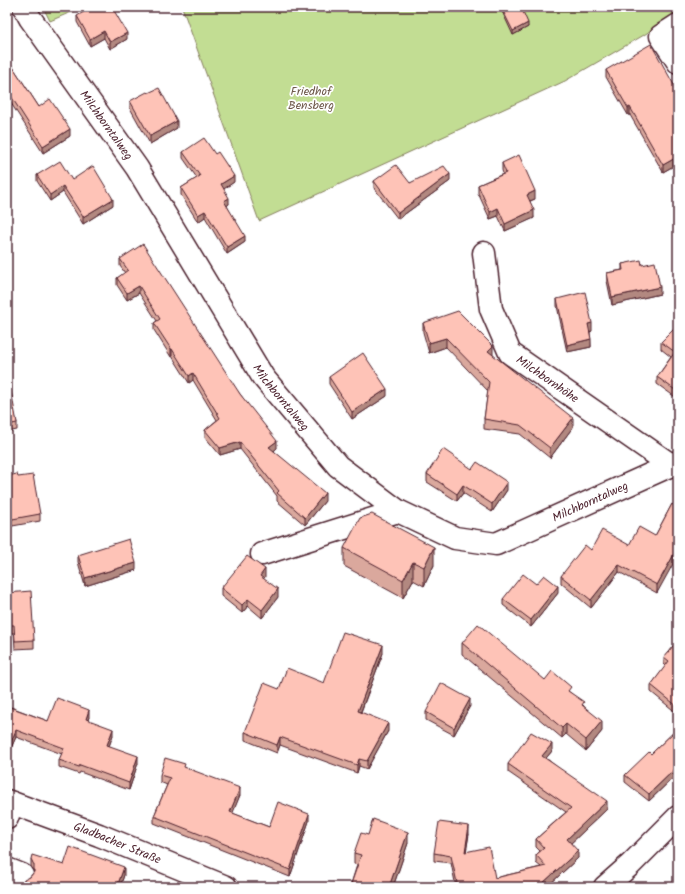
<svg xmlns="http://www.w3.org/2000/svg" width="685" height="894" viewBox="0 0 685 894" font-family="Kalam,sans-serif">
<rect width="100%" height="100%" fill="#fff"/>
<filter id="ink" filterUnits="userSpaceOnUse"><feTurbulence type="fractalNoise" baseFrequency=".025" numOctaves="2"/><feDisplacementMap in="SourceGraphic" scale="8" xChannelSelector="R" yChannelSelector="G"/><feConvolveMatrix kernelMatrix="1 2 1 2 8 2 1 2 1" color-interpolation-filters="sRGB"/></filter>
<g filter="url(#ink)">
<!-- green -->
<g fill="#c2dd93" stroke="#867e5f">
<path d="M43,7H83L50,21Z"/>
<path d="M182,7H678V12L644,35L565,81L259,221Z"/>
</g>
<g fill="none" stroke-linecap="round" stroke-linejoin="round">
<defs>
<g id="minor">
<path id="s1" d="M24,7L30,18L137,168L263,377L338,466L398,511L455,538L496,544L678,462"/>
<path d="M678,25L661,36L678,62"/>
<path id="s2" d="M484,253L491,309L510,353L671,465"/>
<path d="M262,554L398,511"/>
<path d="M7,818L12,803"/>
<path d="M7,869L22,875"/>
<path d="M605,887L630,865L678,817"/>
</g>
<g id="major">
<path id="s3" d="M7,801L99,835L226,887"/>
</g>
</defs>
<!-- minor casing -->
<use href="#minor" stroke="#4a1f2b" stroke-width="25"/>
<!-- major casing -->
<use href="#major" stroke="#4a1f2b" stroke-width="25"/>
<!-- minor -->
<use href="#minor" stroke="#fff" stroke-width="22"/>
<!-- major -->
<use href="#major" stroke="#fff" stroke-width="22"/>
</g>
<!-- wall -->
<g fill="#daa89d" stroke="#4a1f2b">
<path d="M500,7H521L528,27L513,35Z"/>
<path d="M77,16L127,39L110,49L104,38L90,46L77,22Z"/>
<path d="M7,58L39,107L70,136L43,153L7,97Z"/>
<path d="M606,70L678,92V165H677V164L663,172L630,115H628L606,77Z"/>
<path d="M130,101L177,128L150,144L130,108Z"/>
<path d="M183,152L234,182L223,189L229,204L227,206L245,242L227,254L205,217L198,222L181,195V188L197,178L183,158Z"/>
<path d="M502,163L535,199L530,201L534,218L505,231L498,216L490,219L478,193V185L503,174L502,170Z"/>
<path d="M37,175L72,180L113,205L83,224L63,192L50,201L37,181Z"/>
<path d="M374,181L410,183L450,181L398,219L374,188Z"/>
<path d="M120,259L240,394L277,448L274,451L325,501L305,525L277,501V496L240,449L220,455L205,437V430L217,420L193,380L189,383L172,356L171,357L154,330V323L157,321L139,293L127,300L117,285V278L125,273L120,266Z"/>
<path d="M622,264L642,265L660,294L612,305L607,281V273L622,270Z"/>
<path d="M557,299L592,331L590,332L591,347L567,352L557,306Z"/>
<path d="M423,323L493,355L573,427L550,458L520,434L484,429V419L488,391L446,347L429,353L423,332Z"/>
<path d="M678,325V399L657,384V377L671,357L661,349V342Z"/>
<path d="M329,377L387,396L352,419L329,384Z"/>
<path d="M7,380L17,423V430L7,432Z"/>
<path d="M472,469L507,490L492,512L463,493L457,501L427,482V474Z"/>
<path d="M7,476L18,477L40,514V521L7,527Z"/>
<path d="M672,504L657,593L619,572L591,608L561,583V576L591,550L629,545L655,536Z"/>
<path d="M344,548L434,565L424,586L413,580L403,598L344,566Z"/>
<path d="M78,555L136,570L85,586L78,562Z"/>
<path d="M265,577L263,578L278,597L262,618L248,606L242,613L221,596V588Z"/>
<path d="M536,584L558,593L531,627L503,605V599Z"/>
<path d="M7,593L34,640V648L15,649L14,633H7Z"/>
<path d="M678,640V714L651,692V685L666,666L664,664V657Z"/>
<path d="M462,643L545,680L571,693L584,706L602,731L586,751L566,734L562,738L462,654Z"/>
<path d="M383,653L361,712L388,731L367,769L359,766L357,773L280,745L277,753L245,740V732L279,689L324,683Z"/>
<path d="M7,700L8,706L48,721L89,717L88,720L113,735L109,746L138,763L129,790L80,772L79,774L59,767V760L62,754L16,737L11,748L7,747Z"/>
<path d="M470,706L454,735L426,720V712Z"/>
<path d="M678,728V773L649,801L625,782V775L651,754Z"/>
<path d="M552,751L546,758L607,809L571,843L578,858L547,887H456L451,863L434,861V853L469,834L466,851L495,878L541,867L536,863V855L540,851L536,847V839L566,812L508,772V764Z"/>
<path d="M185,768L240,795L232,813L269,827L309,821L290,877L154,823V816L167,785L160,782V775Z"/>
<path d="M368,835L408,843L393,887H350L357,865L354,864V853Z"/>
<path d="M31,859L64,865L124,875L120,887H21L34,872L31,866Z"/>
</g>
<!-- shaded-wall -->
<g fill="#b28880" stroke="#4a1f2b">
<path d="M528,23V27L513,35V31Z"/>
<path d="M104,31V38L90,46V39Z"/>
<path d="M127,33V39L110,49V42Z"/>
<path d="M630,107V115H628V108Z"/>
<path d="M177,121V128L150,144V136Z"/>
<path d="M70,129V136L43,153V146Z"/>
<path d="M677,157V164L663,172V165Z"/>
<path d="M450,174V181L398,219V213Z"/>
<path d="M234,176V182L221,191V184Z"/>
<path d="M63,186V192L50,201V195Z"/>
<path d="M535,191V199L527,202V195Z"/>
<path d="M229,198V204L224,208V201Z"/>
<path d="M113,199V205L83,224V217Z"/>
<path d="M498,208V216L490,219V212Z"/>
<path d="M534,210V218L505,231V224Z"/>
<path d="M205,211V217L198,222V215Z"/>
<path d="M245,236V242L227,254V247Z"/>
<path d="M139,286V293L127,300V293Z"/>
<path d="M660,287V294L612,305V297Z"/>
<path d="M592,323V331L588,332V324Z"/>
<path d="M446,338V347L429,353V343Z"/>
<path d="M591,339V347L567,352V345Z"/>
<path d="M493,346V356L488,351Z"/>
<path d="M171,349H172V356L171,357Z"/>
<path d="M193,373V380L189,383V376Z"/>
<path d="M387,389V396L352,419V412Z"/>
<path d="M573,418V427L550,458V448Z"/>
<path d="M277,441V448L269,455V447Z"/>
<path d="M240,442V449L220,455V448Z"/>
<path d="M507,482V490L492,512V504Z"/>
<path d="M463,485V493L457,501V494Z"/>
<path d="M325,493V501L305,525V518Z"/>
<path d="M434,547V565L424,586V567Z"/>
<path d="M678,547V555L657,593V585Z"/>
<path d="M413,562V580L403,598V580Z"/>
<path d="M136,563V570L85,586V578Z"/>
<path d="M619,565V572L591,608V600Z"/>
<path d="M265,569V577L260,583V576Z"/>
<path d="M558,586V593L531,627V620Z"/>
<path d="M278,589V597L262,618V610Z"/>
<path d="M248,599V606L242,613V605Z"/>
<path d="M383,645V653L358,719V711Z"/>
<path d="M470,699V706L454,735V728Z"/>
<path d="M89,710V717L86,726V719Z"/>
<path d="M602,721V731L586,751V740Z"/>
<path d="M388,723V731L367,769V761Z"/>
<path d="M566,724V734L562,738V728Z"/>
<path d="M113,729V735L107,752V745Z"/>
<path d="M16,730V737L11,748V742Z"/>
<path d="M280,737V745L277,753V745Z"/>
<path d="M552,744V751L542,763V756Z"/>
<path d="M138,756V763L129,790V783Z"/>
<path d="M359,759V766L357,773V765Z"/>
<path d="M678,766V773L649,801V794Z"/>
<path d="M240,788V795L230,820V812Z"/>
<path d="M607,801V809L567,847V839Z"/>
<path d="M309,814V821L290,877V870Z"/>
<path d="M469,826V834L465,859V852Z"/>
<path d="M408,832V843L393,887H389Z"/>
<path d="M578,851V858L547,887H543V883Z"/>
<path d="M124,867V875L120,887H117Z"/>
</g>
<!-- building -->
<g fill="#fec3b7" stroke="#4a1f2b">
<path d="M92,7H112L127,33L110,42L104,31L90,39L77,16Z"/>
<path d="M501,7H521L528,23L513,31Z"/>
<path d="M651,44L678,92V158H677V157L663,165L630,107L628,108L606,70Z"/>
<path d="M7,58L39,107L50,99L70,129L43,146L7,90Z"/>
<path d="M159,88L177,121L150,136L130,101L147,92L148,93Z"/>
<path d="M204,138L215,154L218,152L234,176L221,184L229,198L224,201L245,236L227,247L205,211L198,215L181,188L200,176L183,152Z"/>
<path d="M519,155L535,191L527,195L534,210L505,224L498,208L490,212L478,185L506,173L502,163Z"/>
<path d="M60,161L72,180L93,166L113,199L83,217L63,186L50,195L37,175Z"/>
<path d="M396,165L410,183L444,166L450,174L398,213L374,181Z"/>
<path d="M143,244L240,394L277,441L269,447L325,493L305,518L277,493L279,491L240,442L220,448L205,430L220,418L193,373L189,376L172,349H171L154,323L160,319L139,286L127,293L117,278L128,270L120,259Z"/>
<path d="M641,260L642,265L655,262L660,287L612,297L607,273L623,270L622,264Z"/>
<path d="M585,292L592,323L588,324L591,339L567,345L557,299Z"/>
<path d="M458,311L493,346L488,351L573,418L550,448L520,425L484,419L489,382L446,338L429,343L423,323Z"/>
<path d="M678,325V392L657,377L675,352L661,342Z"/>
<path d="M363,353L387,389L352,412L329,377Z"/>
<path d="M7,380H9L17,423L7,425Z"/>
<path d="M443,449L472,469L477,462L507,482L492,504L463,485L457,494L427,474Z"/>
<path d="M17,474L18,477L33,475L40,514L7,520V476Z"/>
<path d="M672,504L678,508V547L657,585L619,565L591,600L561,576L585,545L591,550L602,530L629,545L639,527L655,536Z"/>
<path d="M372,514L434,547L424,567L413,562L403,580L344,548L360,518Z"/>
<path d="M129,539L136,563L85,578L78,555Z"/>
<path d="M247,556L265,569L260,576L278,589L262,610L248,599L242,605L221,588Z"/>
<path d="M523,574L536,584L544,575L558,586L531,620L503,599Z"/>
<path d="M31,591L34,640L15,641L14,625H7V593Z"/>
<path d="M478,624L545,680L552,671L571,687L568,691L584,702L582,705L602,721L586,740L566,724L562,728L462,643Z"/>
<path d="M343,632L383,645L358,711L388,723L367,761L359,759L357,765L280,737L277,745L245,732L264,683L279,689L287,668L324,683Z"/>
<path d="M678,640V707L651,685L669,661L664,657Z"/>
<path d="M441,683L470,699L454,728L426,712Z"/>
<path d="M57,698L89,710L86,719L113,729L107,745L138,756L129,783L80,765L79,767L59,760L64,748L16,730L11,742L7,740V706L48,721Z"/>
<path d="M678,728V766L649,794L625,775L649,752L651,754Z"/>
<path d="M531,732L552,744L542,756L607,801L567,839L578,851L543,883L544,887H458L451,856L434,853L439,822L469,826L465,852L489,847L495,878L546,866L536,855L544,848L536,839L571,808L508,764Z"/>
<path d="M165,758L185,764L184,767L240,788L230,812L269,827L278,802L309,814L290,870L154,816L170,778L160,775Z"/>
<path d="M373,819L408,832L389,887H350L361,855L354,853L361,833L368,835Z"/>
<path d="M70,847L124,867L117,887H21L24,880L30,877L34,872V865L31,859L32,855L64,865Z"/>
</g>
</g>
<g text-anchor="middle" stroke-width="3.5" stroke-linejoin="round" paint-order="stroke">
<!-- park labels -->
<g font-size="12" fill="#6e584a" stroke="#fff">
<text x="311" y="95">Friedhof<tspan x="311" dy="14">Bensberg</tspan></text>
</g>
<!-- street labels -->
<g font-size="12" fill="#4a1f2b" stroke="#fff">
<text dy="4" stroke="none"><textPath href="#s1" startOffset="144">Milchborntalweg</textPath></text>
<text dy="4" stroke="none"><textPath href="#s2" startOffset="150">Milchbornhöhe</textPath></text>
<text dy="4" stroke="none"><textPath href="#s1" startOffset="468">Milchborntalweg</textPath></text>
<text dy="4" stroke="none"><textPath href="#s1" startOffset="840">Milchborntalweg</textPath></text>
<text dy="4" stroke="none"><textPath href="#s3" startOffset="118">Gladbacher Straße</textPath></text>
</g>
</g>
<!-- margin -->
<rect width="685" height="894" fill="none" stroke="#fff" stroke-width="24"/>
<rect x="12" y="12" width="661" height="870" fill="none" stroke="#4a1f2b" stroke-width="1.5" filter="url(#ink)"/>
</svg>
